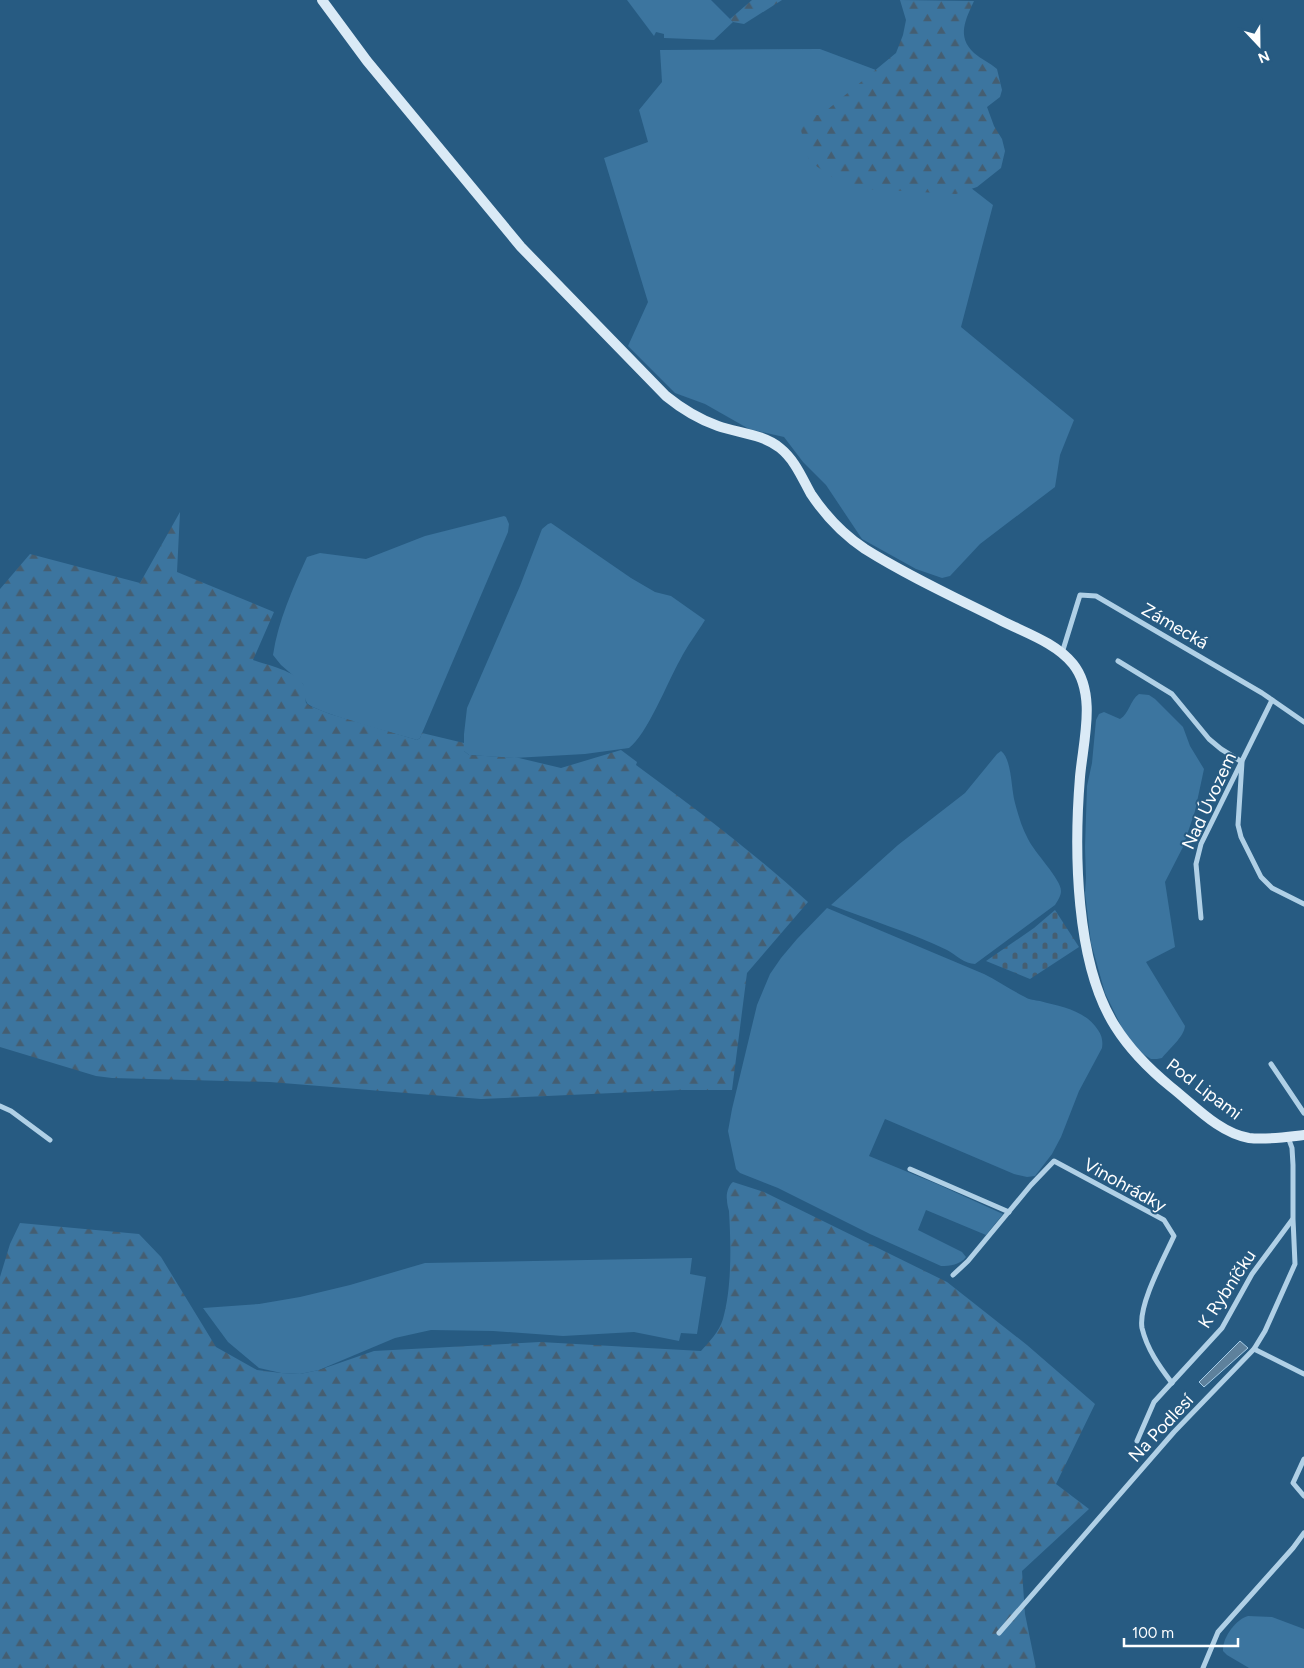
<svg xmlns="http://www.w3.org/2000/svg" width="1304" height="1668" viewBox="0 0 1304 1668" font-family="Figtree,sans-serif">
<defs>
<pattern id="forest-firs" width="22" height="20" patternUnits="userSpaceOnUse" patternTransform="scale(1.25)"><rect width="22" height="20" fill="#3c759f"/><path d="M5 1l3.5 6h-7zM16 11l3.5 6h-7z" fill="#455e71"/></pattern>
<pattern id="cemetery-stones" width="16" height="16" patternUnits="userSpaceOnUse" patternTransform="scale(1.25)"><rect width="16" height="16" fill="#3c759f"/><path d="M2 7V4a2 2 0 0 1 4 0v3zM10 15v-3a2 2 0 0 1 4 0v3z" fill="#455e71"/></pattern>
</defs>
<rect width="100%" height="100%" fill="#275b82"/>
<!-- green -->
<g fill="#3c759f">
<path d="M627,0H711L733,22L714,40L664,38V34L656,32L654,36Z"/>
<path d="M820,49L884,73L926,153L993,205L961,327L1074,420L1060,455L1055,487L980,544L950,576L942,578L916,569L862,539L826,485L803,462L784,437L749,429L705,404L675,393L628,346L648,302L604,158L648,142L639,110L662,82L660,50Z"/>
<path d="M504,516L506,517L509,524L508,532L420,738L417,740C401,735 313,712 307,703C304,698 304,690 303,684L281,665L273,655C278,621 293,588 307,557L320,553L366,559L425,536Z"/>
<path d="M551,523L631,578L655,592L671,596L705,620C697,633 687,646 680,660C668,681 647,735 629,748L585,754L514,758L469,755L464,751V734L467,708L520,586L542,529L548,524Z"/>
<path d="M1139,694L1149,695L1155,699L1183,727L1190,746L1204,769L1195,811L1183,847L1165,882L1175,947L1146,962L1185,1026C1184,1037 1169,1049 1162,1058L1157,1059H1151L1143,1054L1133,1044L1123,1030L1105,993L1091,943L1085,893L1086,878L1085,847L1087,786L1092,763L1096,720L1099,714L1104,712L1120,719C1129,714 1130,700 1139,694Z"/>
<path d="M1001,751C1012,759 1011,789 1015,803C1018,814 1022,828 1028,839C1034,852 1061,879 1061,891C1061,896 1058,900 1055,905L975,964C965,964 956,955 947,950C910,932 869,920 831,905L898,845L965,793L997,754Z"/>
<path d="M827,908L984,974C998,981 1011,990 1025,997C1029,1000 1035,1000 1040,1001C1062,1007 1085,1010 1098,1030C1102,1036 1103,1041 1102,1048L1079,1091L1061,1137L1052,1154L1035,1176L1027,1177L1014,1174L885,1119L869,1156L937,1184L1003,1214L986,1235L926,1210L918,1230L962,1252L966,1257C960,1265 950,1266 941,1266L870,1234L778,1188L740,1173L736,1169L728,1131L732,1109L757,1005L770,974L781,958L797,939Z"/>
<path d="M692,1258L690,1274L706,1277L697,1334L681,1333L679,1341L634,1332L563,1336L493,1331L431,1330L395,1338L319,1370L300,1374L281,1373L259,1368L228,1342L203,1308L259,1304L300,1297L350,1285L425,1263Z"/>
<path d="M1248,1616L1272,1617L1304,1629V1668H1249L1227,1655L1223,1651C1222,1638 1236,1619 1248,1616Z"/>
</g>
<!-- forest -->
<g fill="url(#forest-firs)">
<path d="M752,0H782L744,24L733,22L730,19Z"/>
<path d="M900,0L974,1C966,19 956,36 974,53C981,59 990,63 997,69L1002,90L1000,97L987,107L994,126L1002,139L1005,151L1001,168L977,187L956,194L848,188L809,161L797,115H821L896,53L903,35L906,20Z"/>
<path d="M180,512L177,572L274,612L253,660C266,665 296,671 303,684C306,688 305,698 306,703L310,706L330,714L417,740L420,738L422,733L464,743V751L469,755L519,758L561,768L621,750L637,762L636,765C695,808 754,853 808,902L747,973L732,1090H680L481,1099L270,1082L112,1078L96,1076L0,1047V589L30,554L140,583Z"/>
<path d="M733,1182L764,1192L947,1282L1027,1345L1095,1404L1056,1484L1089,1509L1022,1571L1025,1614L1036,1668H0V1277L10,1244L20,1223L139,1234L161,1257L216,1347L257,1370L281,1373L300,1374L319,1370L374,1351L540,1342L701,1351C709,1342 719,1332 723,1319C732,1287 731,1245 729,1211C728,1207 727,1204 727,1200C726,1194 728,1186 733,1182Z"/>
</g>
<!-- cemetery -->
<path fill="url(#cemetery-stones)" d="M1055,910L1079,947L1030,979L986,961L1034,928Z"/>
<!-- water -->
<path fill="#5e819c" stroke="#a5cce7" d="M1240,1341L1248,1348L1204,1387L1199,1382Z"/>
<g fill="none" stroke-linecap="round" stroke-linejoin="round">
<!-- street -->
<g stroke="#b0d0e6" stroke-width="5">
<path d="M1062,653L1080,595L1096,596L1262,693L1304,722"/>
<path d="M1118,661L1172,694L1209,739L1221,749L1242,762L1238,825L1241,837L1261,877L1272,888L1304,904"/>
<path d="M1201,918L1196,864L1201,844L1272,700"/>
<path d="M1271,1064L1304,1113"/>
<path d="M0,1106L11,1111L50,1140"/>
<path d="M910,1169L1009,1212"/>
<path d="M953,1275L968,1261L1031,1185L1054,1161L1164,1220L1174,1236C1164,1258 1138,1305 1142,1328C1147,1349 1159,1366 1172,1383"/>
<path d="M1254,1349L1304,1374"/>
<path d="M1137,1441L1154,1402L1222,1328L1252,1274L1292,1220"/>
<path d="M1304,1459L1293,1483L1304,1496"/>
<path d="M999,1633L1174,1432L1254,1349L1265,1331L1295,1264L1293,1219V1165L1292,1148L1288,1137"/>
<path d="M1203,1668L1218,1632L1293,1548L1304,1533"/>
</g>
<!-- secondary -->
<path stroke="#daeaf6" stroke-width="10" d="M322,0L367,61L521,247L666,396C682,409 698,419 718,426C738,433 763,434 780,448C795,460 802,478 811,494C825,515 844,535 865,549C908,576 956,598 1002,621C1026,633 1056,643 1073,664C1097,694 1083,742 1080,777C1074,850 1075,963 1115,1026C1130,1050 1149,1069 1171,1087C1194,1105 1219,1133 1249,1138C1267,1140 1286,1137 1304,1135"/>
</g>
<g text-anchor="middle" stroke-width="4" stroke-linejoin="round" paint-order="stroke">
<!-- street labels -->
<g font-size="18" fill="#fff" stroke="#275b82">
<text transform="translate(1175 626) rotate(30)" y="6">Zámecká</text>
<text transform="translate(1209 801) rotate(-65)" y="6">Nad Úvozem</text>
<text transform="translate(1204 1089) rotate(37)" y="6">Pod Lipami</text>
<text transform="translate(1125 1185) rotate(29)" y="6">Vinohrádky</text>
<text transform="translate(1227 1289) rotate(-57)" y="6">K Rybníčku</text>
<text transform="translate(1161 1428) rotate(-47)" y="6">Na Podlesí</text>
</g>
</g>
<!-- north arrow -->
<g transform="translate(1259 45) rotate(158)" stroke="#275b82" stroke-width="4" paint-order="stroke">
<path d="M0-4L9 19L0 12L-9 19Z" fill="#ffffff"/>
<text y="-8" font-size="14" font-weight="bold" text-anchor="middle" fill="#ffffff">N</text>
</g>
<!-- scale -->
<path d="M1124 1638v8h114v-8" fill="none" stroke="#ffffff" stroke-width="2.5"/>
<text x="1132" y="1638" font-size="15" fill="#ffffff" stroke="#275b82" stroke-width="4" paint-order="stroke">100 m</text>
</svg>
